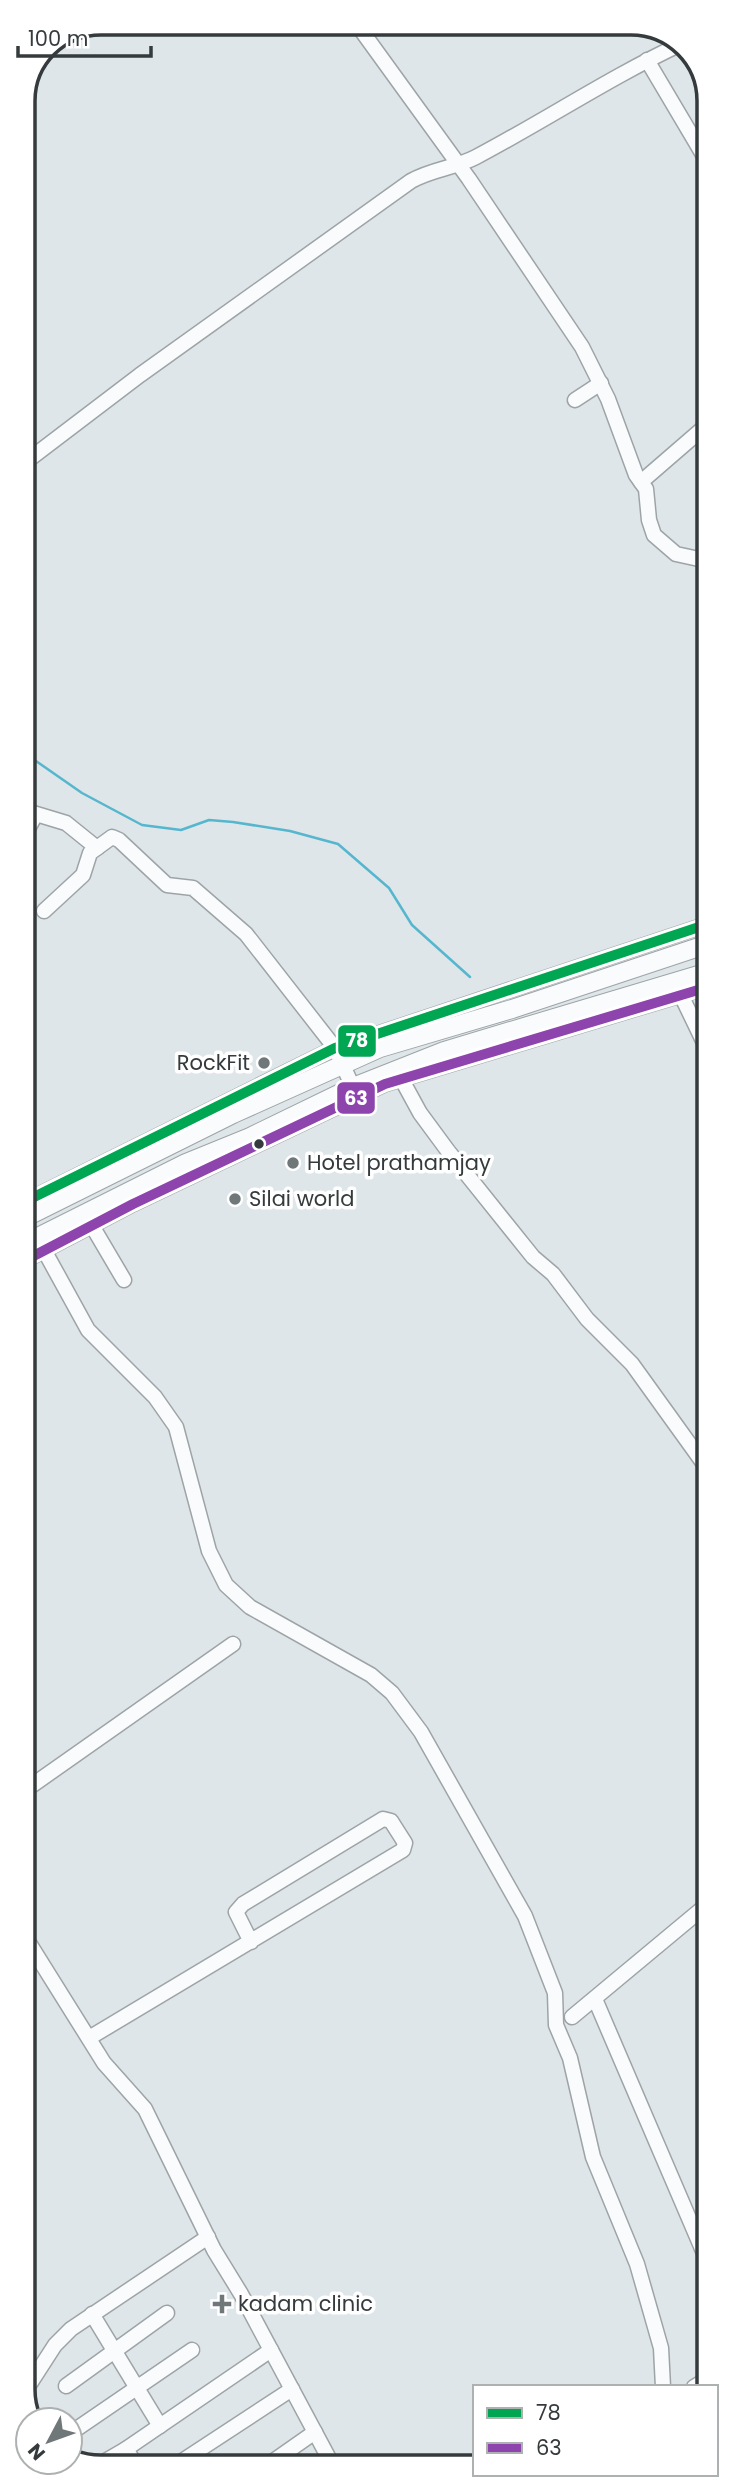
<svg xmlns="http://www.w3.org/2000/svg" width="732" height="2490" viewBox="0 0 732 2490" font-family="Poppins,sans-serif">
<rect width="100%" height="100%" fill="#dee6e9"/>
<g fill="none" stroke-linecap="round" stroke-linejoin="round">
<!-- stream -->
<path stroke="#56b6ce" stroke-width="2.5" d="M23,752L82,793L142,825L181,830L209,820L233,822L290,831L338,844L389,888L412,925L470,977"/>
<defs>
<g id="minor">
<path d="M356,23L469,179L582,347L608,399L636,475L646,489L649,520L654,535L676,554L708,561"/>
<path d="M647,60L708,163"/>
<path d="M575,400L601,383"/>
<path d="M23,464L140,375L411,181C432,169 455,168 476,157C546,120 612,76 683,43"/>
<path d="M641,482L708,424"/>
<path d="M23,810L66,823L97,848"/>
<path d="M23,838L35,816"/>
<path d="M44,911L83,875L90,853L112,837L119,840L167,885L193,888L246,934L335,1048L356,1094"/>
<path d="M681,995L708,1051"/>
<path d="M402,1080L420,1113L448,1151L533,1257L553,1274L587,1319L632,1364L709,1471"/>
<path d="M24,1202L335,1048L708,924"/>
<path d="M91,1224L124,1280"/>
<path d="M44,1250L88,1330L155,1397L176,1427L209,1551L226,1585L250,1607L371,1675L392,1693L421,1732L525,1916L555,1993L556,2025L570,2058L593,2157L637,2264L661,2348L663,2387"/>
<path d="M24,1261L133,1204L385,1084L708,987"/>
<path d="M24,1791L233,1644"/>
<path d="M24,1935L104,2063L145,2109L214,2250L241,2294L333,2466"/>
<path d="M595,1999L709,2265"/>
<path d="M572,2017L709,1903"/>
<path d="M89,2038L403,1850L405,1843L391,1821L383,1819L243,1904L236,1912L251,1942"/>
<path d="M92,2314L160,2426"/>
<path d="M66,2386L167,2313"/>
<path d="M694,2387L709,2378"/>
<path d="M24,2393L55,2345L71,2329L208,2237"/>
<path d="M75,2430L192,2350"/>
<path d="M95,2467L126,2449"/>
<path d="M137,2467L126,2449L271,2350"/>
<path d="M173,2467L292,2389"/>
<path d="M265,2467L315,2432"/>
</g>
<g id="major">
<path d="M24,1218L233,1114L380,1048L512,1009L708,944"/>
<path d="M24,1244L186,1163L250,1137L353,1087L444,1051L708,972"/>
</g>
</defs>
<!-- minor casing -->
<use href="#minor" stroke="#9ea4a6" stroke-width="17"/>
<!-- major casing -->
<use href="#major" stroke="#9ea4a6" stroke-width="20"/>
<!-- minor -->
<use href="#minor" stroke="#fafbfc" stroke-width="14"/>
<!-- major -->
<use href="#major" stroke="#fafbfc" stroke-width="18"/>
<defs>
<path id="bus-1" d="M24,1202L335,1048L708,924"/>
<path id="bus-2" d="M24,1261L133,1204L385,1084L708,987"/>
</defs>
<!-- bus-1 casing -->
<use href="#bus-1" stroke="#fff" stroke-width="16"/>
<!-- bus-2 casing -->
<use href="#bus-2" stroke="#fff" stroke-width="16"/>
<!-- bus-1 -->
<use href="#bus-1" stroke="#00a651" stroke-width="10"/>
<!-- bus-2 -->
<use href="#bus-2" stroke="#8e44ad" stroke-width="10"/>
</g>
<!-- markers -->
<g fill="#707779" stroke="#fff" stroke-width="2.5">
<circle cx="264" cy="1063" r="7"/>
<circle cx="293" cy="1163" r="7"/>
<circle cx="235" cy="1199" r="7"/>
<path d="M218.5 2293.5h7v7h7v7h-7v7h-7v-7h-7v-7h7z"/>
</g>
<circle fill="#353b3d" stroke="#fff" stroke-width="2.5" cx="259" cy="1144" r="6"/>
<g text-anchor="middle" stroke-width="7" stroke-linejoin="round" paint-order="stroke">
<!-- poi labels -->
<g font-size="21" fill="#353b3d" stroke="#fff" text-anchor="start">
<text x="250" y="1070" text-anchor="end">RockFit</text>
<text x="307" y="1170">Hotel prathamjay</text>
<text x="249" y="1206">Silai world</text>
<text x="238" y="2311">kadam clinic</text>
</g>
</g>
<!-- crop -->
<path d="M0 0H732V2490H0ZM101 35H631A66 66 0 0 1 697 101V2389A66 66 0 0 1 631 2455H101A66 66 0 0 1 35 2389V101A66 66 0 0 1 101 35Z" fill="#fff" fill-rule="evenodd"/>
<path fill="none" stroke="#353b3d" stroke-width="3.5" d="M101 35H631A66 66 0 0 1 697 101V2389A66 66 0 0 1 631 2455H101A66 66 0 0 1 35 2389V101A66 66 0 0 1 101 35Z"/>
<g stroke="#fff" stroke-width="2.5">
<rect x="337" y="1024" width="40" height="34" rx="7" fill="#00a651"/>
<rect x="336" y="1081" width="40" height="34" rx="7" fill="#8e44ad"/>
</g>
<g font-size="19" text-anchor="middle" font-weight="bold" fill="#fff">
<text x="357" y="1047">78</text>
<text x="356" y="1105">63</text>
</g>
<!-- legend -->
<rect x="473" y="2385" width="245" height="91" fill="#ffffff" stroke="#aeb1b1" stroke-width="2"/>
<rect x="487" y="2408" width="35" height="10" fill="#00a651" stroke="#aeb1b1" stroke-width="2"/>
<text x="536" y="2420" font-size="21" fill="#353b3d">78</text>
<rect x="487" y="2443" width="35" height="10" fill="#8e44ad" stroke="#aeb1b1" stroke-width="2"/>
<text x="536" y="2455" font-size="21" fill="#353b3d">63</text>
<!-- north arrow -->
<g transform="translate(49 2441) rotate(229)"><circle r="33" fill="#ffffff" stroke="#aeb1b1" stroke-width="2"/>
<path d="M0-5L12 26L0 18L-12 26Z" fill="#707779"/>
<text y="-10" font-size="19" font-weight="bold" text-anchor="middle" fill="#353b3d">N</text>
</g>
<!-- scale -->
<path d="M18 46v10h133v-10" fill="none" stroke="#353b3d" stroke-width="3.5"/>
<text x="28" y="46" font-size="21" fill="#353b3d" stroke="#ffffff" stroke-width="5" paint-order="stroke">100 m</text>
</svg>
